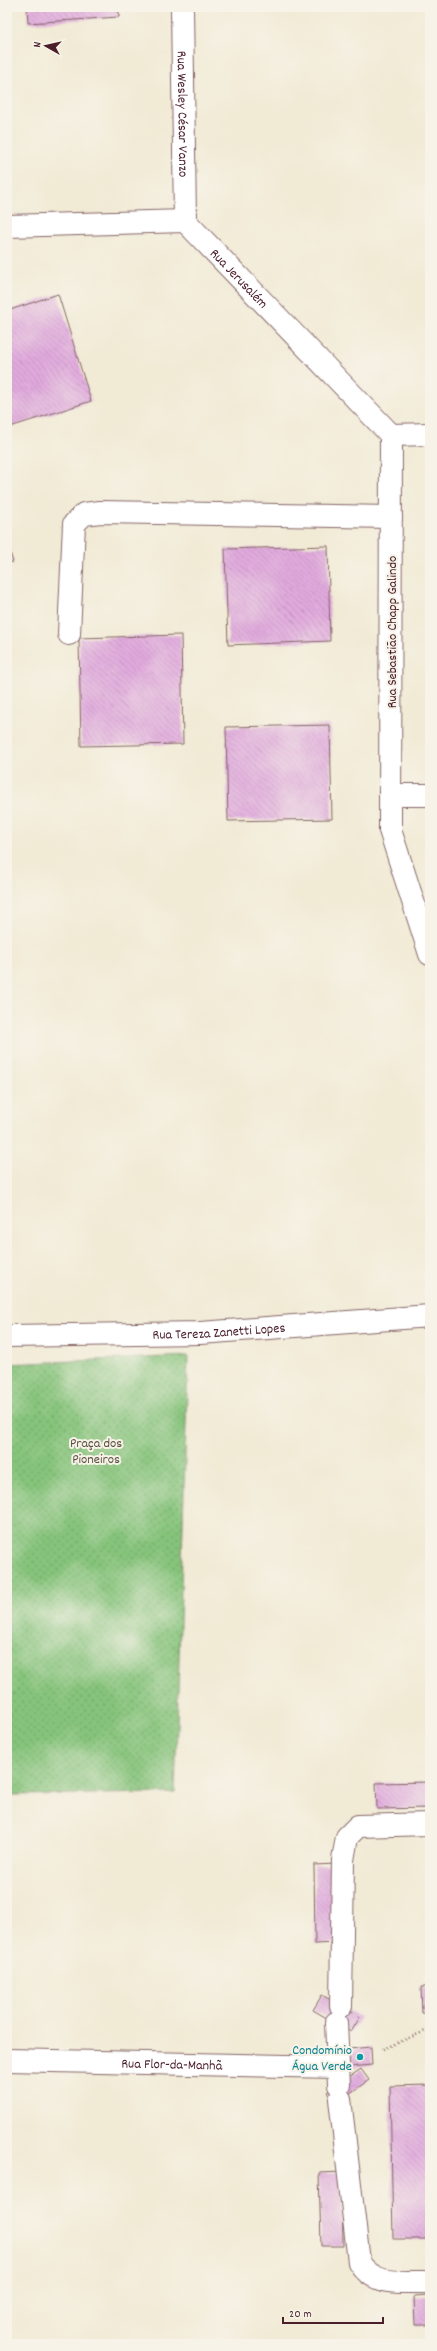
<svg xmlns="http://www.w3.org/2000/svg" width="437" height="2351" viewBox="0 0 437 2351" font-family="Dekko,sans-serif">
<defs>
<pattern id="park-dots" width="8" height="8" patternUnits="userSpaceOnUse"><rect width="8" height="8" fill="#86c47b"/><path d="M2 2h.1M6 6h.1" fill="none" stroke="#709f65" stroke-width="1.8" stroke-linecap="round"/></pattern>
<pattern id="building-back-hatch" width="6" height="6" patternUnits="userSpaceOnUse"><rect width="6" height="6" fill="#e1aade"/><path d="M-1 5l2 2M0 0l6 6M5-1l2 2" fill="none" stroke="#b88ab4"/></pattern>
</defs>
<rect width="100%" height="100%" fill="#f7f3e8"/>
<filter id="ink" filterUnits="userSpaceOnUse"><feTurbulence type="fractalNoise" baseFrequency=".025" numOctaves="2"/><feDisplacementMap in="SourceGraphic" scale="8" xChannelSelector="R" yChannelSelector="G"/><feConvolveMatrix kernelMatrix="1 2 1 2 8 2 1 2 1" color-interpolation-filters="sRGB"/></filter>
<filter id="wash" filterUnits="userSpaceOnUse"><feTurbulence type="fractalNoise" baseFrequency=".012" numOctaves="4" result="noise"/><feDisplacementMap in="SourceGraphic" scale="16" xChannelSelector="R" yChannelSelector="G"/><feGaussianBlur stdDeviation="0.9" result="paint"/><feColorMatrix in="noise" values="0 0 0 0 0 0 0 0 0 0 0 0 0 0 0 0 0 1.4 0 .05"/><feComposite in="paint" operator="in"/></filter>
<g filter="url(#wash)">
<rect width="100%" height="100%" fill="#f1ead5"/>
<!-- park -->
<path fill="url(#park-dots)" stroke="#687253" d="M188,1356L175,1793L7,1795V1364Z"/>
<g id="blocks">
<!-- building -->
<g fill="url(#building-back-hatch)">
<path d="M27,7H118L119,17L28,23Z"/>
<path d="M58,294L91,401L7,428V311Z"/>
<path d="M7,543L13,562L7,563Z"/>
<path d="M328,546L330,641L228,645L225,549Z"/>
<path d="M181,635L183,744L81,746L79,638Z"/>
<path d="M330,725L332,819L228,821L226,727Z"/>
<path d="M430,1782V1808L377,1809L376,1783Z"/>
<path d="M336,1864L337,1943L315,1944L314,1865Z"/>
<path d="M421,1987H430V2013H422Z"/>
<path d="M322,1995L360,2017L351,2032L313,2010Z"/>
<path d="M371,2047L372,2065L349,2067L348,2049Z"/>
<path d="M361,2069L369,2080L334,2104L327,2092Z"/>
<path d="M430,2085V2239H393L390,2086Z"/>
<path d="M342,2172L343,2246H321L319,2173Z"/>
<path d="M430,2295V2325H415L414,2296Z"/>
</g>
</g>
</g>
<g filter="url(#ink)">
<use href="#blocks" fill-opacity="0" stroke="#846666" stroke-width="1"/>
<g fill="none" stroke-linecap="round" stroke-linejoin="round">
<defs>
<g id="minor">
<path id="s1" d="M182,7L185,221"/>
<path id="s2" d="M7,226L185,221L391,435L430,434"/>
<path d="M391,435L390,830L430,954"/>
<path d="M69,634L74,524L84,514L100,512L391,517"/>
<path d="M390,795H430"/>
<path id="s3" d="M7,1336L200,1333L430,1316"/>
<path d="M341,2006L343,1860L347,1837L358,1826L430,1824"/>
<path d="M336,2023L339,2085"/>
<path id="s4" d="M7,2060L336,2067"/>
<path d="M340,2099L359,2262C375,2288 403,2281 430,2282"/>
</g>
</defs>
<!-- minor casing -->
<use href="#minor" stroke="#846666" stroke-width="24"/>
<!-- path -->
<path stroke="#846666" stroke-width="2.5" stroke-dasharray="1 3" stroke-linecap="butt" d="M383,2049L430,2029"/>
<!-- minor -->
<use href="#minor" stroke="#fff" stroke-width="22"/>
</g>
</g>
<!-- markers -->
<circle fill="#0f9aa8" stroke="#f7f3e8" stroke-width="1.5" cx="360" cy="2057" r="4"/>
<g text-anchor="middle" stroke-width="4" stroke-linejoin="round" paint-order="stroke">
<!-- street labels -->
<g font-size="14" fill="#4a1f2b" stroke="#f7f3e8">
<text dy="5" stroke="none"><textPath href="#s1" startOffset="107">Rua Wesley César Vanzo</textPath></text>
<text dy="5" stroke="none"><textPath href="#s2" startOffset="257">Rua Jerusalém</textPath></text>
<text transform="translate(391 632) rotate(-90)" y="5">Rua Sebastião Chapp Galindo</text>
<text dy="5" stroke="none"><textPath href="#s3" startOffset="212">Rua Tereza Zanetti Lopes</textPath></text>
<text dy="5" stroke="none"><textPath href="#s4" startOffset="165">Rua Flor-da-Manhã</textPath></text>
</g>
<!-- park labels -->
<g font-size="14" fill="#5c5143" stroke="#f7f3e8">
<text x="96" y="1447">Praça dos<tspan x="96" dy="16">Pioneiros</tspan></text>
</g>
<!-- culture labels -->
<g font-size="14" fill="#0d838f" stroke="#f7f3e8" text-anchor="end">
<text x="352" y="2054">Condomínio<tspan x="352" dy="16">Água Verde</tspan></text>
</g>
</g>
<!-- margin -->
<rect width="437" height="2351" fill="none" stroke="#f7f3e8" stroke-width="24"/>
<!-- north arrow -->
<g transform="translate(46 46) rotate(278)" stroke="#f7f3e8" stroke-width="3" paint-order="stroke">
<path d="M0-3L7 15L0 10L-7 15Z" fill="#4a1f2b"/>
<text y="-6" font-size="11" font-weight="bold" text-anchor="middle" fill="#4a1f2b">N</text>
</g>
<!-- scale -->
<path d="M283 2317v6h100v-6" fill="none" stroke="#4a1f2b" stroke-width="2"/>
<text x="289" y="2317" font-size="12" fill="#4a1f2b" stroke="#f7f3e8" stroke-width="3" paint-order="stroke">20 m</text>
</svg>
